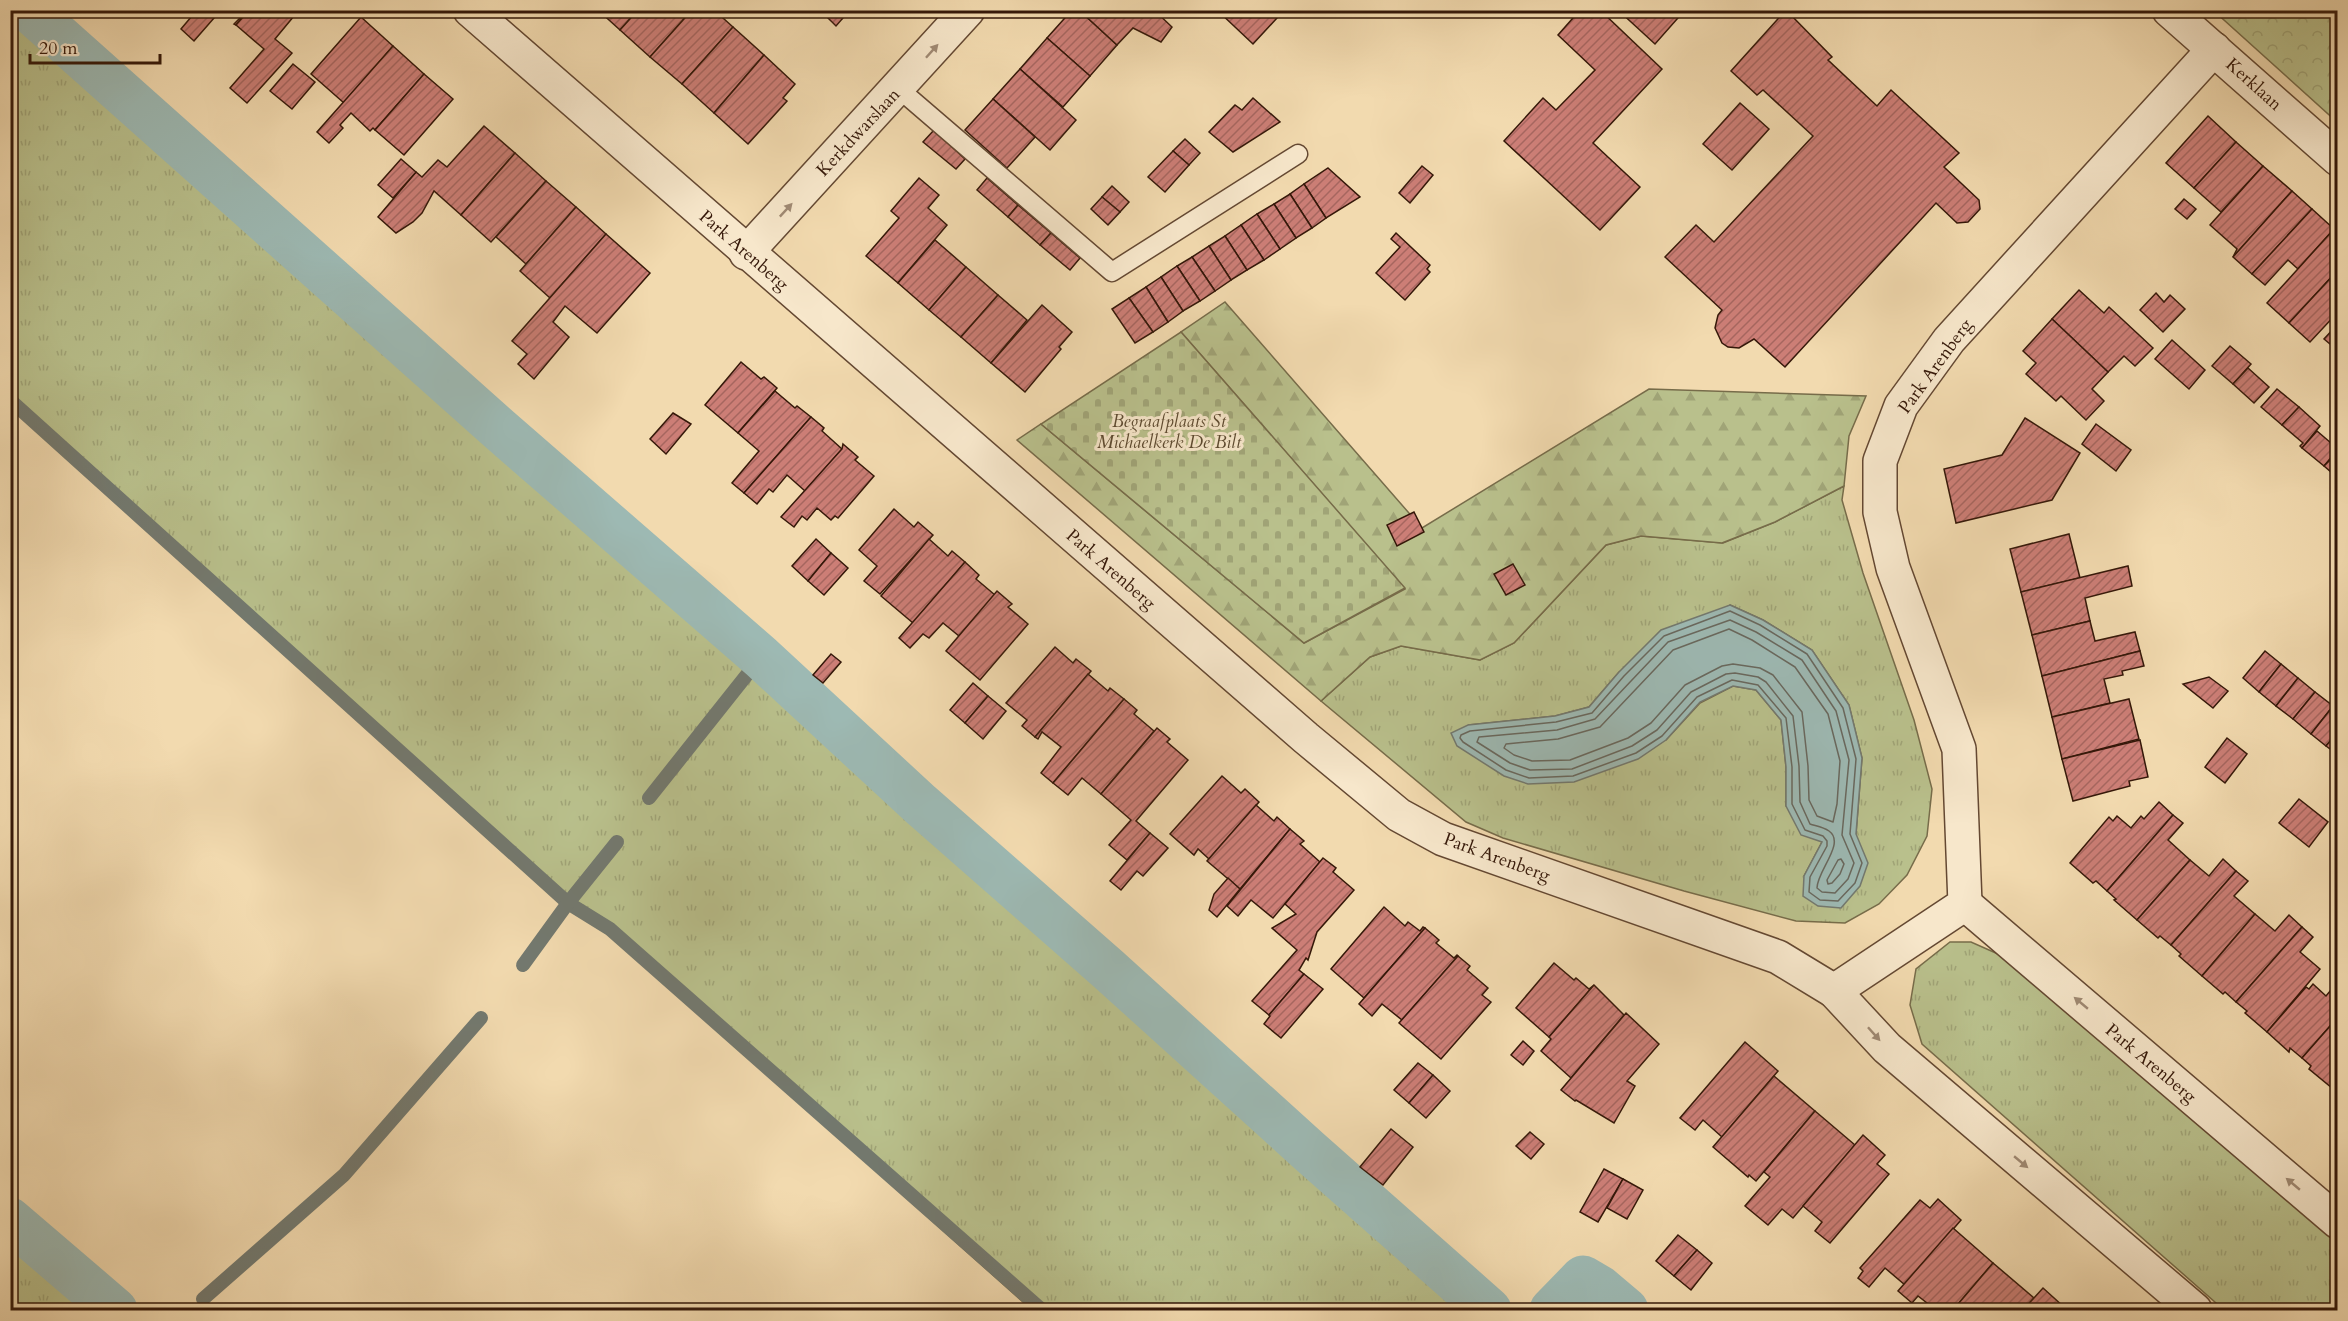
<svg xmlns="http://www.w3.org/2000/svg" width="2348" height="1321" viewBox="0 0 2348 1321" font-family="Cardo,serif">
<defs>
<pattern id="grass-tufts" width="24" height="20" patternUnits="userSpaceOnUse" patternTransform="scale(1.5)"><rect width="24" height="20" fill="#b9c08c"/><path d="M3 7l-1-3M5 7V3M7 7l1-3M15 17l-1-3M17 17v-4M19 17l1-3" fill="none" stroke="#a0a477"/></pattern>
<pattern id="forest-firs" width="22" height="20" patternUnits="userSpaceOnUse" patternTransform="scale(1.5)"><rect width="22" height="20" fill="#b9c08c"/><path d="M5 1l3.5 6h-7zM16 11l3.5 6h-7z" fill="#a0a477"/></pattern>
<pattern id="cemetery-stones" width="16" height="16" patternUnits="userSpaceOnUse" patternTransform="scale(1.5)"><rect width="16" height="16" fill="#b9c08c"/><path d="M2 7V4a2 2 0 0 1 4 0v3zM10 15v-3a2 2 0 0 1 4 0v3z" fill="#a0a477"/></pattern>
<pattern id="park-crowns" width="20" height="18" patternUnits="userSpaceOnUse" patternTransform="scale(1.5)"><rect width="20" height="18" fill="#b9c08c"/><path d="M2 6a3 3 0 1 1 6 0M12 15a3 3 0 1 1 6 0" fill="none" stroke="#a0a477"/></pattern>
<pattern id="building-hatch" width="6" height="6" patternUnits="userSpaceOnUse" patternTransform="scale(1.5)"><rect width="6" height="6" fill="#cc7e76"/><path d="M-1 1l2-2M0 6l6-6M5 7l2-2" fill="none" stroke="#a6665f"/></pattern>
</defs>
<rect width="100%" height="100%" fill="#f2daaf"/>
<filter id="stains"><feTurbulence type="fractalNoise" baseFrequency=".00333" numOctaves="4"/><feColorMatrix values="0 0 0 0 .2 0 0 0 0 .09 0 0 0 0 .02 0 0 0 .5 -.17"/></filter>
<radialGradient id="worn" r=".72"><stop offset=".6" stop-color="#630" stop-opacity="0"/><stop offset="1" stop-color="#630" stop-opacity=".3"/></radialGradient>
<!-- grass -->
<g fill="url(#grass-tufts)" stroke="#776c4a" stroke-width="1.5" fill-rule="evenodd">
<path d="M11,10L31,11L760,647L1515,1310H1032L11,398Z"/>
<path d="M1844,486L1842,500L1863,573L1914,720L1932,789L1927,836L1907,875L1879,904L1845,923L1796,921L1684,891L1503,838L1466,822L1321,701L1370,657L1401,646L1480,660L1514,643L1606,545L1641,536L1723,543L1775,522ZM1730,605L1763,620L1812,650L1849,705L1862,758L1856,834L1804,876L1822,842L1786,806V767L1781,720L1756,690L1733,686L1700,703L1666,740L1468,725L1555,716L1589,707L1619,672Z"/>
<path d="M1950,942H1971L1998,954L2082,1025L2337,1230V1310H2224L1922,1044L1910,1005L1916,969Z"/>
<path d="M11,1217L118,1310H11Z"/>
<path d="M1586,1293L1606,1310H1552Z"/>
</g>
<!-- forest -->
<path fill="url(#forest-firs)" stroke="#776c4a" stroke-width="1.5" d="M1225,302L1422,528L1649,389L1866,396L1849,436L1844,486L1775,522L1722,543L1641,536L1606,545L1514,643L1480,660L1401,646L1370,657L1321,701L1017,440L1041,424L1304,643L1405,589L1181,332Z"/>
<!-- cemetery -->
<path fill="url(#cemetery-stones)" stroke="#776c4a" stroke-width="1.5" d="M1181,332L1405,588L1304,643L1041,424Z"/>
<!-- park -->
<path fill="url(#park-crowns)" stroke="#776c4a" stroke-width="1.5" d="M2214,11H2337V122Z"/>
<!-- water -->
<path fill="#9db9b3" stroke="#73796f" stroke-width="1.5" d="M1730,605L1763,620L1812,650L1849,705L1862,758L1856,834L1868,863L1860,886L1841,908L1818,906L1803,896L1804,876L1822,842L1801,835L1786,806V767L1781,720L1756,690L1733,686L1700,702L1666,740L1638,759L1574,782L1528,784L1504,776L1457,746L1451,733L1468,725L1555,716L1589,707L1619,672L1661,630Z"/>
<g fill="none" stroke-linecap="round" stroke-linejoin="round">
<!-- shore -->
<g stroke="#69685e" stroke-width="1.5">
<path d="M1730,611L1760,625L1807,654L1843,708L1856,759L1850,834L1862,863L1855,883L1838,901L1820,900L1809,892L1810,877L1827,846V841L1823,836L1805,830L1792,804V767L1786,718L1758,685L1732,680L1697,697L1662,736L1636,753L1573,776L1529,778L1506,770L1463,742L1460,738L1461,735L1470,731L1556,722L1592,713L1624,676L1664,636Z"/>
<path d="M1730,620L1756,632L1802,660L1836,711L1849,760L1842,835L1854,863L1848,879L1835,893L1822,892L1817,888C1817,871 1846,843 1829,831C1823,827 1816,826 1810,824L1800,802L1799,766L1793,716L1766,682L1758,677L1735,673L1726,674L1691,692L1657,730L1632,746L1572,769L1530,770L1510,763L1477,742L1479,737L1557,730L1595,719L1668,642Z"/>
<path d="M1729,629L1752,640L1795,667L1828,714L1840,761L1837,804L1833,822L1817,816L1809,800L1808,766L1802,712L1773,675L1760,668L1733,664L1722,666L1685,685L1651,723L1628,738L1570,760L1532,761L1514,755L1504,748L1506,744L1558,739L1600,727L1673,650Z"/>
<path d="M1841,859L1844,864L1840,874L1832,883L1828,884L1827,880L1838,860Z"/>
</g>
<!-- stream -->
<g stroke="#73796f" stroke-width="14">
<path d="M10,400L568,903L610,929L1042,1310"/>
<path d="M649,798L761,657"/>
<path d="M523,965L568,903L617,842"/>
<path d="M203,1299L344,1175L481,1018"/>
</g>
<!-- canal -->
<g stroke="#9db9b3" stroke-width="45">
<path d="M29,10L499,429L761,657L920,804L1108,969L1309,1151L1489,1310"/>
<path d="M10,1220L115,1310"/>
<path d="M1552,1310L1583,1278L1600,1288L1626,1310"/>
</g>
</g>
<!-- building -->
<g fill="url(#building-hatch)" stroke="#351809" stroke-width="1.5">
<path d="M197,10H206L214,18L194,41L181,29Z"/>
<path d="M235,10H249L236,25L234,24L242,16Z"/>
<path d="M249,10H299L275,39L292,53L247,103L230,88L264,49L236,25Z"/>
<path d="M598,10H638L620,30Z"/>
<path d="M638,10H692L650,57L620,30Z"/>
<path d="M692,10H714L733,27L682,84L650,57Z"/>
<path d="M820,10H850L836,26Z"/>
<path d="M1072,10H1079L1117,45L1090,76L1047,38Z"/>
<path d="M1079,10H1154L1172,27L1161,42L1133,28L1117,45Z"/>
<path d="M1217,10H1270L1277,18L1253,44Z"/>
<path d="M1580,10H1600L1662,69L1593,143L1640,187L1600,230L1504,141L1543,98L1556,110L1595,70L1558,35Z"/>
<path d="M1618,10H1685L1655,44Z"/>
<path d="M1786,10L1832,57L1828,60L1877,106L1891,90L1959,153L1944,167L1979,200L1980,209L1968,222L1957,223L1936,203L1785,367L1754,339L1739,348L1728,347L1722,343L1715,328L1718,315L1722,310L1665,257L1696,225L1714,242L1813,136L1763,90L1757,95L1731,71Z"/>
<path d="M361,17L393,46L344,103L311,74Z"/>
<path d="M733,27L764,55L714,113L682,84Z"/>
<path d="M1047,38L1090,76L1063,107L1020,69Z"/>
<path d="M393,46L424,74L375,130L373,128L370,131L351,113L340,125L343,128L329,143L317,132Z"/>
<path d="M764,55L795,84L783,98L787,101L748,144L714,113Z"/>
<path d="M293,64L315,82L292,109L270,91Z"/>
<path d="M1020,69L1076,120L1050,150L993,99Z"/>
<path d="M424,74L453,99L404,155L375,130Z"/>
<path d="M1253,98L1280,122L1233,152L1209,132L1235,105L1242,110Z"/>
<path d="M993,99L1035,137L1007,168L965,130Z"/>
<path d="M1740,103L1769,129L1732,170L1703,144Z"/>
<path d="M2208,116L2236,142L2194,188L2166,163Z"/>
<path d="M484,126L515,153L461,215L434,191L422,213L413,222L396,233L378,217L416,172L422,177L438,160L447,167Z"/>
<path d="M934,130L965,159L956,169L923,142Z"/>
<path d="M1185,139L1200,153L1189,165L1173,151Z"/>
<path d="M2236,142L2263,166L2221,212L2194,188Z"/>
<path d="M1173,151L1189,165L1165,192L1148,177Z"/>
<path d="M515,153L546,181L491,242L461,215Z"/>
<path d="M401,159L416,172L393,198L378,185Z"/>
<path d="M1422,166L1433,175L1410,203L1399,193Z"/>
<path d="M2263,166L2292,191L2233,257L2237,249L2210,225Z"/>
<path d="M1328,168L1360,197L1326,218L1304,184Z"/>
<path d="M919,178L939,195L928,208L947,225L898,283L866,256L899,218L891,211Z"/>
<path d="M987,178L1018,205L1008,217L977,190Z"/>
<path d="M546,181L576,207L526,264L496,237Z"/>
<path d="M1304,184L1326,218L1312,228L1290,194Z"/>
<path d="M1112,186L1129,202L1120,212L1102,197Z"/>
<path d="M2292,191L2312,209L2252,274L2233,257Z"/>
<path d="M1290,194L1312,228L1296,238L1274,204Z"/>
<path d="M1102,197L1120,212L1108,225L1091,209Z"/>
<path d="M2184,199L2196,209L2187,219L2175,209Z"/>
<path d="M1274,204L1296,238L1280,249L1257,214Z"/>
<path d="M1018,205L1051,233L1040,245L1008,217Z"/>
<path d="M576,207L606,234L550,298L520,271Z"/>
<path d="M2312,209L2334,229L2298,269L2288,260L2265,285L2252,274Z"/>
<path d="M1257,214L1280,249L1264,260L1241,225Z"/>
<path d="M1241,225L1264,260L1247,270L1225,236Z"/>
<path d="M2334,229L2338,233V270L2289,323L2267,303Z"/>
<path d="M1051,233L1080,258L1070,270L1040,245Z"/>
<path d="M1396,233L1430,265L1427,269L1430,272L1405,300L1376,273L1400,247L1391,239Z"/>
<path d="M606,234L650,273L597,333L565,306L553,322L569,337L534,379L518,364L527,354L512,341Z"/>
<path d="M1225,236L1247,270L1231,280L1209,246Z"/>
<path d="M935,240L966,267L929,310L898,283Z"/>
<path d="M1209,246L1231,280L1215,291L1192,257Z"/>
<path d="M1192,257L1215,291L1200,301L1177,266Z"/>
<path d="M1177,266L1200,301L1183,311L1161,277Z"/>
<path d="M966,267L998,295L961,337L929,310Z"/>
<path d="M2338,270V312L2310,342L2289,323Z"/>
<path d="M1161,277L1183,311L1168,322L1146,287Z"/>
<path d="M1146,287L1168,322L1153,332L1129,298Z"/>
<path d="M2079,290L2104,313L2109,307L2153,348L2135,366L2124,356L2108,372L2052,319Z"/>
<path d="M2156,293L2164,302L2170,295L2185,309L2163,332L2140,310Z"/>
<path d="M998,295L1027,320L991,363L961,337Z"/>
<path d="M1129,298L1153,332L1135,343L1112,309Z"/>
<path d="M1042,305L1072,332L1059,347L1061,349L1025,392L991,363Z"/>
<path d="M2052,319L2108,372L2092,389L2104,401L2086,420L2061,396L2056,401L2026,374L2036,363L2023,351Z"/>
<path d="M2338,324V347L2336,349L2324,339Z"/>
<path d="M2172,340L2205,370L2189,389L2155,359Z"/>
<path d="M2230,346L2251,364L2233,384L2212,366Z"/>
<path d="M741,362L761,379L764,377L777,388L738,433L705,405Z"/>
<path d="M2248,368L2269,387L2254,403L2233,384Z"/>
<path d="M2277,389L2299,407L2282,425L2261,407Z"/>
<path d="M775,391L795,408L797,406L811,417L744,493L732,483L759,451L738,433Z"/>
<path d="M2299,407L2320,426L2302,448L2300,446L2303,443L2282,425Z"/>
<path d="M673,413L691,424L666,454L650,439Z"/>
<path d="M811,417L824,428L822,431L842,449L805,491L787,475L773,492L769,489L757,504L744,493Z"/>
<path d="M2025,418L2080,453L2052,500L1956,523L1944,469L2002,455Z"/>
<path d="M2096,424L2131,450L2116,471L2082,444Z"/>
<path d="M2317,431L2338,449L2324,466L2302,448Z"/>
<path d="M843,444L858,457L855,460L874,476L838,518L835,516L831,520L817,508L807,520L802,516L794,527L781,517L842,449Z"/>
<path d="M2338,452V478L2324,466Z"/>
<path d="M894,509L914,527L918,522L933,535L880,594L864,581L877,566L859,550Z"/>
<path d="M1414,512L1424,532L1397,546L1387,525Z"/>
<path d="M2069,534L2080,578L2021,592L2010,549Z"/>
<path d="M816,539L831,553L808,581L792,566Z"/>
<path d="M929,539L948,556L952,551L965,562L913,623L881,596Z"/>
<path d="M831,553L848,568L824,595L808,581Z"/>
<path d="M965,562L979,575L976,579L995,595L959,636L943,623L929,638L923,634L910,648L899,638Z"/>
<path d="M1513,564L1525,585L1506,595L1494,574Z"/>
<path d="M2128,566L2132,586L2085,598L2090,621L2032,635L2021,592Z"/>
<path d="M997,591L1012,604L1008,607L1028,624L980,680L946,651Z"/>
<path d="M2090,621L2095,641L2135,632L2140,651L2042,676L2032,635Z"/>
<path d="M1055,647L1073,663L1076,659L1091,671L1035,737L1022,726L1027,720L1006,703Z"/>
<path d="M2140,651L2144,666L2122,671L2123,675L2104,679L2110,703L2052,717L2042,676Z"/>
<path d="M2265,651L2281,664L2259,692L2243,678Z"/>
<path d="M831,654L841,662L823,683L813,675Z"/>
<path d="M2281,664L2298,678L2276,706L2259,692Z"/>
<path d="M1088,674L1108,691L1110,688L1124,699L1053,783L1041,773L1061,747L1042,732L1038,739L1035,737Z"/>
<path d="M2209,677L2228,691L2213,708L2183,684Z"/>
<path d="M2298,678L2315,692L2293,719L2276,706Z"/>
<path d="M973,683L988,696L965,723L950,710Z"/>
<path d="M2315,692L2333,706L2311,734L2293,719Z"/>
<path d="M988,696L1006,711L983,739L965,723Z"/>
<path d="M1124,699L1137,710L1134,714L1154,731L1101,794L1082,778L1068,795L1053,783Z"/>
<path d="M2129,699L2139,739L2062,759L2052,717Z"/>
<path d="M2333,706L2338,710V732L2326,746L2311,734Z"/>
<path d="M1157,728L1170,739L1167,742L1188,760L1136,821L1150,833L1127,860L1109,845L1131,820L1101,794Z"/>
<path d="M2338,732V755L2326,746Z"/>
<path d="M2227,738L2247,754L2225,783L2205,767Z"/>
<path d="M2140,740L2148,777L2129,781L2130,786L2073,801L2062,759Z"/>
<path d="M1222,776L1241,793L1245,789L1259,802L1209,859L1198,849L1194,855L1170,834Z"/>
<path d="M2299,799L2328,822L2309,847L2279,823Z"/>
<path d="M2159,802L2173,815L2107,891L2096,881L2093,883L2070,863L2109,817L2113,821L2117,816L2131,828L2141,816L2144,819Z"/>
<path d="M1256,805L1274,821L1277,817L1290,829L1240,889L1207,861Z"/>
<path d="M2173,815L2183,823L2168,840L2190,860L2137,920L2114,900L2116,899L2107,891Z"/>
<path d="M1290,829L1304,841L1300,844L1320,862L1273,918L1251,900L1238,916L1227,906Z"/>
<path d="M1150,833L1168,848L1143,876L1137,871L1121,890L1110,881Z"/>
<path d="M1323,858L1336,868L1333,872L1354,890L1317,932L1308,960L1306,958L1299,970L1304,974L1269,1015L1252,1001L1297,950L1272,928L1296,914L1285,904Z"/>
<path d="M2223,859L2236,871L2171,945L2160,936L2158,938L2137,920L2190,860L2209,876Z"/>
<path d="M2236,871L2248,881L2234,896L2255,914L2202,976L2179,956L2181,954L2171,945Z"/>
<path d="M1228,878L1240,889L1217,917L1209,910L1214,894Z"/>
<path d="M1384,907L1405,926L1408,922L1420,931L1423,927L1425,928L1364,998L1331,969Z"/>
<path d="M2255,914L2275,931L2289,915L2302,927L2236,1002L2225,992L2223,994L2202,976Z"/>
<path d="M2302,927L2313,937L2300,952L2320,969L2267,1032L2245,1013L2247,1011L2236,1002Z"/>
<path d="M1425,928L1439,940L1436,943L1454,958L1457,955L1458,956L1402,1020L1382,1004L1372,1016L1359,1004Z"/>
<path d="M1458,956L1470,966L1467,970L1488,988L1482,995L1491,1002L1441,1059L1399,1023Z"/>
<path d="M1554,963L1574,980L1576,978L1589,989L1594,985L1549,1037L1516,1008Z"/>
<path d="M1304,974L1323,989L1281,1038L1264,1024L1270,1016L1269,1015Z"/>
<path d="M2313,984L2326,996L2336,984L2338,985V1017L2302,1058L2290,1048L2289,1052L2267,1032L2306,987L2309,989Z"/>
<path d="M1594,985L1624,1015L1571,1078L1541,1051L1551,1039L1549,1037Z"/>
<path d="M1626,1013L1659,1044L1627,1081L1635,1086L1614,1123L1576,1100L1575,1101L1561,1090Z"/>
<path d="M2338,1017V1082L2332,1088L2309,1069L2311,1066L2302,1058Z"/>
<path d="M1523,1041L1534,1051L1523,1065L1511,1055Z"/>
<path d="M1745,1042L1778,1071L1722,1137L1703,1120L1695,1130L1680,1118Z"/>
<path d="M1418,1063L1433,1075L1409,1103L1394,1090Z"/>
<path d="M1433,1075L1450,1091L1426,1118L1409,1103Z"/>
<path d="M1774,1076L1815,1111L1756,1181L1749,1175L1748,1177L1713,1147Z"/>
<path d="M1815,1111L1855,1145L1793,1218L1782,1209L1768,1225L1745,1206L1770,1177L1764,1172Z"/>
<path d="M1391,1129L1413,1147L1383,1185L1360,1167Z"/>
<path d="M1530,1132L1544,1144L1531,1159L1516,1146Z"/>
<path d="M1863,1135L1885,1155L1877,1164L1889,1174L1830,1243L1815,1231L1822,1222L1803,1206Z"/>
<path d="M1604,1169L1623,1179L1598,1222L1580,1212Z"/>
<path d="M1623,1179L1643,1190L1627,1219L1607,1208Z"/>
<path d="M1938,1199L1961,1220L1905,1285L1885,1268L1869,1287L1858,1278L1863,1271L1860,1268L1920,1200L1930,1208Z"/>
<path d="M1953,1228L1993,1263L1953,1310H1936L1918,1296L1912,1303L1898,1291Z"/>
<path d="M1678,1235L1697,1250L1674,1276L1656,1261Z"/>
<path d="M1697,1250L1712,1263L1691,1290L1674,1276Z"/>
<path d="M1993,1263L2034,1298L2023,1310H1953Z"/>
<path d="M2043,1288L2064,1307L2061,1310H2023Z"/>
</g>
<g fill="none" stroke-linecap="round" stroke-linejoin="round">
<defs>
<path id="lane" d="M898,88L1112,272L1298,154"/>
<g id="street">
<path d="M470,10L1306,738L1399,815L1443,839L1778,957L1834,991L1965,904L1959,749L1893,568L1880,512V461L1901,406L1949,340L2214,49"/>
<path d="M2169,10L2338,159"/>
<path d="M746,253L968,10"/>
<path d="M1965,904L2338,1222"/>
<path d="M1834,991L1887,1048L2195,1310"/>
</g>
</defs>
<!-- lane casing -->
<use href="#lane" stroke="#644832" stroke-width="21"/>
<!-- street casing -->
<use href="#street" stroke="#644832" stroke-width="36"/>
<!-- lane -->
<use href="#lane" stroke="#f7e7cb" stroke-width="18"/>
<!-- street -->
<use href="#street" stroke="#f7e7cb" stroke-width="33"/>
</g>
<!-- one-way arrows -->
<defs><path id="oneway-solid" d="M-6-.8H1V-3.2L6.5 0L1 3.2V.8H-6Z" transform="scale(1.5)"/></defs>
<g fill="#a08a74">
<use href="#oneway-solid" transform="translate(932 51) rotate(-48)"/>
<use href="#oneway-solid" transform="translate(786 210) rotate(-47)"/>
<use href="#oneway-solid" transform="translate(2081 1003) rotate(-140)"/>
<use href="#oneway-solid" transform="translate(1874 1034) rotate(48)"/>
<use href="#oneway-solid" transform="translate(2021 1162) rotate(40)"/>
<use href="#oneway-solid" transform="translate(2293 1184) rotate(-140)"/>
</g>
<g text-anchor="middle" stroke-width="6" stroke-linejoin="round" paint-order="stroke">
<!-- street labels -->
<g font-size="18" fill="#351809" stroke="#f7e7cb">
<text transform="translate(2254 84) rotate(42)" y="6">Kerklaan</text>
<text transform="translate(858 132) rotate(-47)" y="6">Kerkdwarslaan</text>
<text transform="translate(744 250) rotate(41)" y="6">Park Arenberg</text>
<text transform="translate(1935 366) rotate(-54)" y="6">Park Arenberg</text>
<text transform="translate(1111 569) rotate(41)" y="6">Park Arenberg</text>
<text transform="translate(1497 857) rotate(20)" y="6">Park Arenberg</text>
<text transform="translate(2151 1063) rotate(40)" y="6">Park Arenberg</text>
</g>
<!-- park labels -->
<g font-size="18" font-style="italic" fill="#5d4a30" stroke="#f7e7cb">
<text x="1169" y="427">Begraafplaats St<tspan x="1169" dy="21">Michaelkerk De Bilt</tspan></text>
</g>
</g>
<!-- margin -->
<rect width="2348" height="1321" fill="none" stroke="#f2daaf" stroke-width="36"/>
<rect x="12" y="12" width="2324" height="1297" fill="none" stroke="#351809" stroke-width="3"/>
<rect x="18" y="18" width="2312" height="1285" fill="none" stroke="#351809" stroke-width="1.5"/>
<!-- scale -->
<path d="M30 54v9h130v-9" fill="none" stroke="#351809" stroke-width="3"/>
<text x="39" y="54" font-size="18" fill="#351809" stroke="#f7e7cb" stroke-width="4.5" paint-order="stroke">20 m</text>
<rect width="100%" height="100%" filter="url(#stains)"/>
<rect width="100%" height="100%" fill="url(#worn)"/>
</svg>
